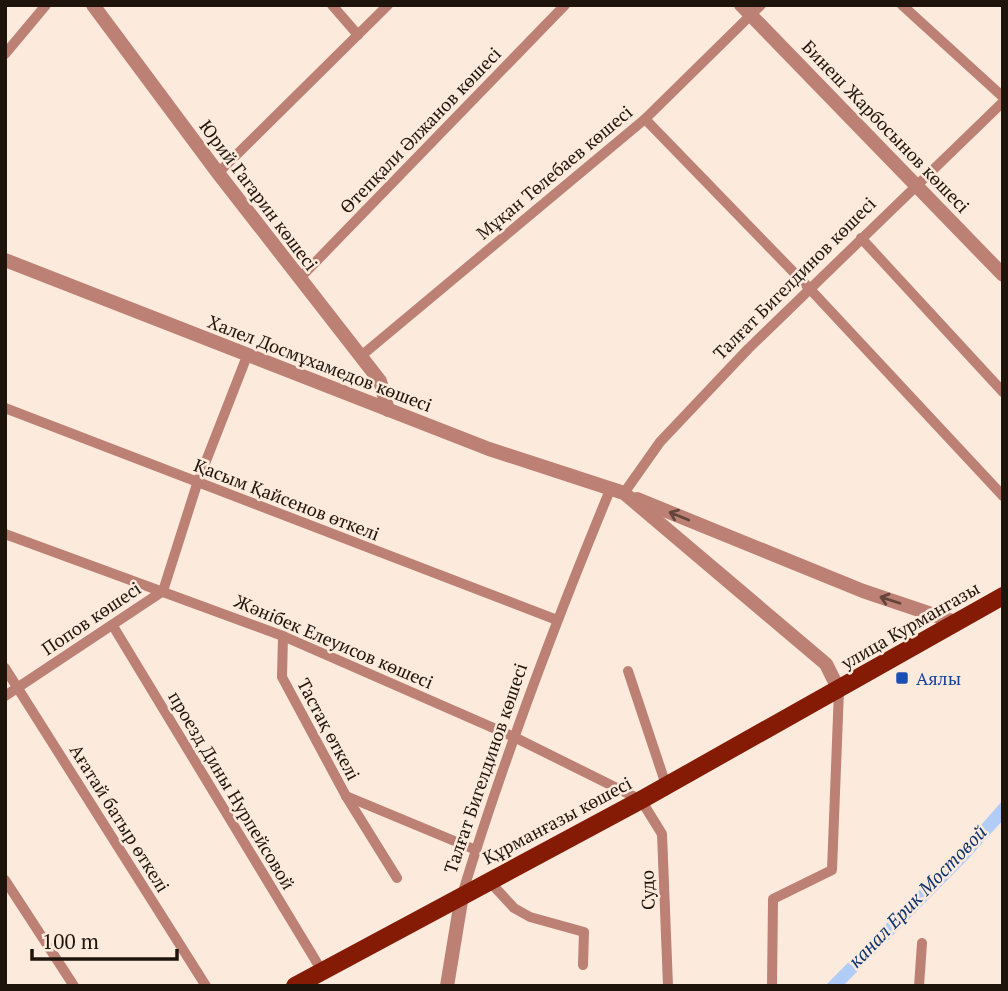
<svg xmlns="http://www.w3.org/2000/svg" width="1008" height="991" font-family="'PT Serif',serif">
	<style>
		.water { fill: #b1ccf6 }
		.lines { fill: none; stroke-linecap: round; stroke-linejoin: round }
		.minor { stroke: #bc8174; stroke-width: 10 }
		.tertiary { stroke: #bc8174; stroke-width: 14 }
		.primary { stroke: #851a05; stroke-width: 18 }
		.oneway { stroke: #65453b }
		.transit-dot { fill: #1a4fb4; stroke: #fcebdd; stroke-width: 2.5 }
		.labels { text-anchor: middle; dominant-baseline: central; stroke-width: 5; stroke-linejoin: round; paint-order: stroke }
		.street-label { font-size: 18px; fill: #1e140c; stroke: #fcebdd }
		.transit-label { font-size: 18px; fill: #164399; stroke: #fcebdd; text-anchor: start }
		.water-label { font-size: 19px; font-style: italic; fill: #0c336f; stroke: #fcebdd }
	</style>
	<rect width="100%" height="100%" fill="#fcebdd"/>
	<path class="water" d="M1003 800V820L969 858 843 986H825L960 849Z"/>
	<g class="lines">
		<g class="minor">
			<path d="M332 5 358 35"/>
			<path d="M902 5 1003 97"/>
			<path d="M5 54 46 5"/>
			<path d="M645 119 809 288 1003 496"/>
			<path d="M218 173 388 5"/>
			<path d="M861 238 1003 392"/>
			<path d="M299 279 565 5"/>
			<path d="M361 356 645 119 761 5"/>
			<path d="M5 408 557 620"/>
			<path d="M624 493 660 442 748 349 1003 102"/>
			<path d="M5 534 283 636 514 737 641 800 662 834 668 986"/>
			<path d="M113 626 322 971"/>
			<path d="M283 636 282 677 346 796 397 878"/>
			<path d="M5 668 206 986"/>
			<path d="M628 671 666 785"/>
			<path d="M5 696 163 591 197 484 247 356"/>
			<path d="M346 796 476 850"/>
			<path d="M5 880 74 986"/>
			<path d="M489 881 514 908 530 917 584 932 583 965"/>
			<path d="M462 895C504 757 555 623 610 490"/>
			<path d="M772 986 773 899 832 870 839 690"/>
			<path d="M919 986 922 943"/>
		</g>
		<g class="tertiary">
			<path d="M93 5 218 173 380 381 388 410"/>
			<path d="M741 5 1003 275"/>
			<path d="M5 260 489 449 624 493 826 664 839 690"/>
			<path d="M637 499 863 591 955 622"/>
			<path d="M447 986 462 895"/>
		</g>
		<path class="primary" d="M295 986 641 800 1003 596"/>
	</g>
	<defs><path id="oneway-shaft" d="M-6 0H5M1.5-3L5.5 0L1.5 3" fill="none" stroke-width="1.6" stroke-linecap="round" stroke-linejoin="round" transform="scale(1.75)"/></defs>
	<g class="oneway">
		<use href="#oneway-shaft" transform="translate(679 516) rotate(-158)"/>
		<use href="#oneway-shaft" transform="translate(890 600) rotate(-162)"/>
	</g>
	<rect class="transit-dot" x="895" y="671" width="14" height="14" rx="3.5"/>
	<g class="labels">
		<g class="street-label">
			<text transform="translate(886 126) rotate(46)">Бинеш Жарбосынов көшесі</text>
			<text transform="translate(420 130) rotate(-46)">Өтепқали Әлжанов көшесі</text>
			<text transform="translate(554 172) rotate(-40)">Мұқан Төлебаев көшесі</text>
			<text transform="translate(259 195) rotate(53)">Юрий Гагарин көшесі</text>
			<text transform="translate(794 278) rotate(-45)">Талғат Бигелдинов көшесі</text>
			<text transform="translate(320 363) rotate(21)">Халел Досмұхамедов көшесі</text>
			<text transform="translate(287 499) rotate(21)">Қасым Қайсенов өткелі</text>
			<text transform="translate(91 618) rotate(-34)">Попов көшесі</text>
			<text transform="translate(910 625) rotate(-30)">улица Курмангазы</text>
			<text transform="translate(334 641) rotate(23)">Жәнібек Елеуисов көшесі</text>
			<text transform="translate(329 729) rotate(62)">Тастақ өткелі</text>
			<text transform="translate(485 768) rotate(-71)">Талғат Бигелдинов көшесі</text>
			<text transform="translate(232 790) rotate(59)">проезд Дины Нурпейсовой</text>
			<text transform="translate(120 818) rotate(58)">Ағатай батыр өткелі</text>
			<text transform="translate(557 820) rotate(-28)">Құрманғазы көшесі</text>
			<text transform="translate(647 890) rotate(-92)">Судо</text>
		</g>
		<g class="transit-label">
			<text x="916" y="678">Аялы</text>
		</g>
		<g class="water-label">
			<text transform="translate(917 896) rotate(-46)">канал Ерик Мостовой</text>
		</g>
	</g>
	<rect width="1008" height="991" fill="none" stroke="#1e140c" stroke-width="14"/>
	<path d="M32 949v10h145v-10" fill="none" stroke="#1e140c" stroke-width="3.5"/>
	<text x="42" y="949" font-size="21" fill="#1e140c" stroke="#fcebdd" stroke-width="5" paint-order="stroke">100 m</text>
</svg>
